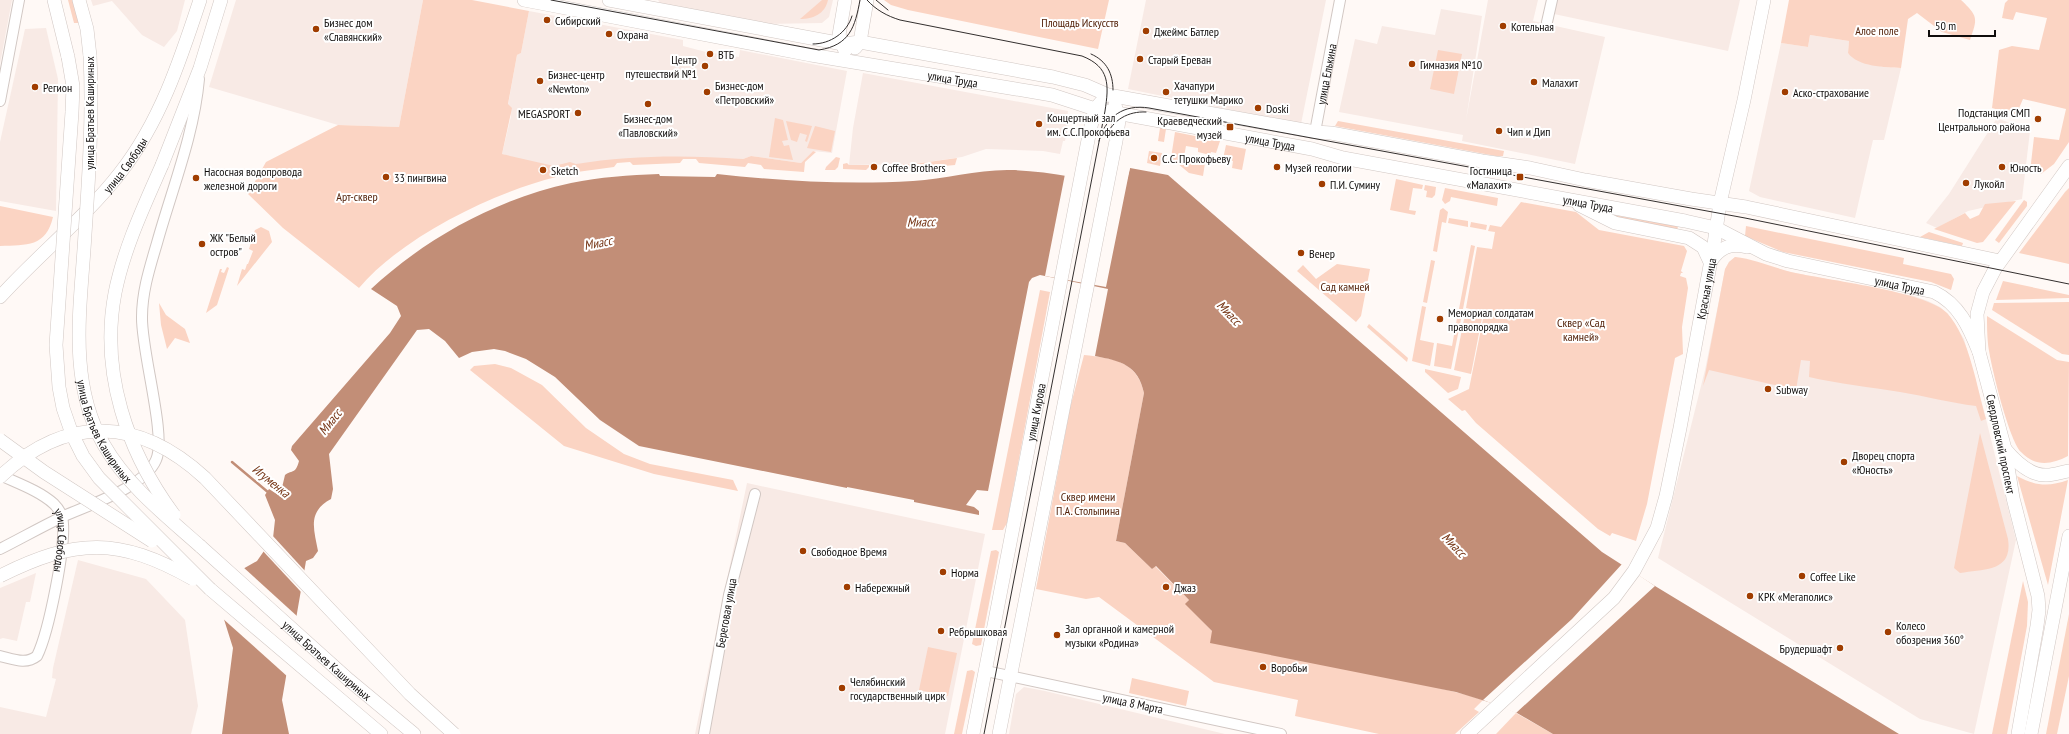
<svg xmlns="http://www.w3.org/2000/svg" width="2069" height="734" font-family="'PT Sans Narrow',sans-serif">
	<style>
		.built { fill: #f8eae5 }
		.green { fill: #fbd4c3 }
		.water { fill: #c28e77 }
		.pier { fill: #fff9f6 }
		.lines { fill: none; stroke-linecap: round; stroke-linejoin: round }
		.stream { stroke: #c28e77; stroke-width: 2.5 }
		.minor-casing { stroke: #d1c7c3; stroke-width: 12 }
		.major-casing { stroke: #d1c7c3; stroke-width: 14 }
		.minor { stroke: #fff; stroke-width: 10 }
		.major { stroke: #fff; stroke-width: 13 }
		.tram { stroke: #332f2e; stroke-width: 1 }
		.major-bridge-casing { stroke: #d1c7c3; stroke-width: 14; stroke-linecap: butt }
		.major-bridge { stroke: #fff; stroke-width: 13 }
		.poi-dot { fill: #a03d00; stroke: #fff; stroke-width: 1.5 }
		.labels { text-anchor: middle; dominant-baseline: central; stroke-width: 4; stroke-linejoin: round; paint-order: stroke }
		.poi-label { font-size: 12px; fill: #100d0c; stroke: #fff; text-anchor: start }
		.park-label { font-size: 12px; fill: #54230b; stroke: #fff }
		.street-label { font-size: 12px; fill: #100d0c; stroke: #fff }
		.water-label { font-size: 13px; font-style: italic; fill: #743313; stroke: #fff }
	</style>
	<rect width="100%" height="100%" fill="#fff9f6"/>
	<g class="built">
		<path d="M0 0H12L0 64Z"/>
		<path d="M91 0H185L177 31 164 47 142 35 112 1 93 6Z"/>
		<path d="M236 0H423L399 127 338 125 209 87Z"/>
		<path d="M658 0H833L829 17 822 23 764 24 661 4Z"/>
		<path d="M1146 0H1326L1301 124 1128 89Z"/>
		<path d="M1488 0H1538L1533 21 1605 37 1575 164 1462 141 1463 135 1339 112 1355 39 1377 44 1382 26 1435 35 1441 9 1482 16 1466 120Z"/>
		<path d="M1557 0H1740L1728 51 1554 14Z"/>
		<path d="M529 11 683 40V46L706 52 739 57 740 50 847 71 832 153 813 151 801 163 751 156 743 159 656 157 578 164 554 169 502 154 511 116 508 105 517 55 521 53Z"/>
		<path d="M46 28 58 79 56 211 0 201V142L25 29Z"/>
		<path d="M1810 35 1849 41 1848 53 1882 67 1901 68 1884 140H1873L1855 218 1760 197 1749 191 1781 43 1808 47Z"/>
		<path d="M863 73 1068 111 1067 118H1070L1065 141H1063L1060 154 1043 151 986 149 962 157 914 164 849 165 853 128Z"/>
		<path d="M1997 118 2030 131 2022 199 1968 211 1937 228 1926 223 1949 194Z"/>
		<path d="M1735 257 1790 272 1914 296 1928 301 1940 307 1948 314 1964 339 1983 407 2016 540 1974 734 1920 719 1658 558 1705 370 1725 270 1729 262Z"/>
		<path d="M747 483 985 534 945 734H695Z"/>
		<path d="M78 560 146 579 185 620 198 706 191 734H0V707L46 717 56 679 52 678 53 668Z"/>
		<path d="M36 573 30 602H26L17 641 3 638 0 639V588Z"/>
		<path d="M1024 687 1045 691 1225 734H1009L1016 694Z"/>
	</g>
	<g class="green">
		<path d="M68 0H73L79 23H74Z"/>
		<path d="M423 0H472L529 11 521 53 517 55 508 104 512 108 502 154 554 166 570 162 576 164C631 155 688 155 743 159L751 156 801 163 813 151 816 152 805 162 804 172 764 169 761 165 748 163 745 167 699 163 696 159H683L680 163 633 165 630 162 617 163 614 167 577 172 569 170 568 166 554 169 556 177C492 193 402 237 359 288L283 228 248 194 266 162 338 125 399 127Z"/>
		<path d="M822 0H828C825 14 813 19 800 19Z"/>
		<path d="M884 0H1109L1098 49 908 10 891 5Z"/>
		<path d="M1789 0H1961C1978 16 1978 18 1970 40L1942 32 1917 13 1908 19 1901 68C1885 67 1858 67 1848 53L1849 41 1810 35 1808 47 1781 43Z"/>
		<path d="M2008 0H2069V142L2054 164 2041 174 2030 172 2034 137 2059 140 2066 109 2023 99 2016 115 1992 108 1999 50 2012 46 2039 50 2047 18 2016 12 2013 20 2002 18 2005 3Z"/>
		<path d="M1438 50 1462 54 1454 94 1430 89Z"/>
		<path d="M775 118 783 120 788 140 782 141 784 146 789 145 793 160 769 157Z"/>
		<path d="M786 121 812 126 807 142 805 141 807 135 800 133 797 142 791 140Z"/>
		<path d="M1338 121 1504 151 1503 156H1496L1335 126Z"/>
		<path d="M815 126 835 131 831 152 807 148Z"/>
		<path d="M1160 128 1166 129 1164 142 1158 141Z"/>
		<path d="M1175 132 1220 141 1216 153 1211 152 1210 155 1198 152V148L1186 146 1183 162 1195 165 1196 160 1205 163 1203 176 1189 173 1171 158Z"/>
		<path d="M1226 145 1246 149 1242 170 1232 168 1233 161 1223 159Z"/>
		<path d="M1149 151 1162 153 1160 166 1147 163Z"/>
		<path d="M836 157 840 158 838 167 835 170H825L826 167Z"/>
		<path d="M957 158 955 165 902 170 892 168V164H914Z"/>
		<path d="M847 163 849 165H869V167L866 170 843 169V164Z"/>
		<path d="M1396 179 1423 185 1422 189 1413 188 1409 210 1416 211 1415 215 1390 210Z"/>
		<path d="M1425 185 1436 187 1435 195 1432 198 1426 197 1427 191 1424 190Z"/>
		<path d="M1445 188 1498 198 1497 206 1451 197 1450 201 1445 204 1442 200Z"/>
		<path d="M2069 188V264L2019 253 2065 192Z"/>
		<path d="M2024 200 2027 202V206L1999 243 1995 240Z"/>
		<path d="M2016 201 1983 242 1977 243 1934 229 1965 213 1970 219 1979 215 1985 204Z"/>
		<path d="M1521 202 1576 212 1599 230 1684 246 1687 251 1681 271 1683 273H1681L1680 276 1686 278 1688 288 1682 327 1683 354 1675 358 1647 504 1636 541 1612 533 1610 536 1598 529 1476 423 1465 410 1462 411 1448 399 1469 389 1485 309 1483 312 1466 308 1477 247 1492 249 1495 232 1488 231 1490 225 1501 227Z"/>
		<path d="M0 206 53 217C46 247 27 245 0 246Z"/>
		<path d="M1443 208 1448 212 1446 223 1442 222 1437 252 1433 251 1440 210Z"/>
		<path d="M1614 215 1678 226 1677 231 1622 220Z"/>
		<path d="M1449 218 1468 221V227L1448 223Z"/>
		<path d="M1471 222 1487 225 1486 230 1470 227Z"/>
		<path d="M1746 226 1904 258 1903 264 1951 274 1954 279 1951 290 1931 282 1783 252 1745 236Z"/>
		<path d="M261 227 269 231 272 242 237 286 242 269 245 270 247 264H248L253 251 249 249 255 230Z"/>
		<path d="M1929 232 1963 243 1962 246 1920 237Z"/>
		<path d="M1471 245 1475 246 1463 309H1459Z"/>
		<path d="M1735 257C1754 259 1772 267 1791 272 1825 280 1926 291 1947 313 1970 338 1977 389 1986 419L1981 421 1976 406C1950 403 1926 396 1900 392 1870 387 1839 384 1809 377L1810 361 1801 360 1796 390 1709 370 1703 386 1725 269 1729 262Z"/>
		<path d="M1431 260 1435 261 1427 303 1423 302Z"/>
		<path d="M1337 264 1370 269 1361 316 1356 322 1297 271 1303 265 1316 279Z"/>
		<path d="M227 267 229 268 217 305 206 313 220 269H222L221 272 224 273Z"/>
		<path d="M2003 281 2069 295V298L1996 300Z"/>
		<path d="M1040 290 1050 292 1007 523 1003 530H992Z"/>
		<path d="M2069 302V355L2062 354 1992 310 1994 303Z"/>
		<path d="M159 303 166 315 185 329 190 343 175 338 167 349 161 325Z"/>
		<path d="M1422 306 1426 307 1420 340 1434 343 1430 366 1412 361Z"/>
		<path d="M1458 313 1462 314 1451 369 1434 366 1437 343 1452 346Z"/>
		<path d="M1465 314 1482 318 1471 374 1454 370Z"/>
		<path d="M1987 316 2057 360 2069 362 2068 456C2051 465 2035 467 2021 452 2009 440 1990 363 1988 344 1987 334 1987 325 1987 316Z"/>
		<path d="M1369 324 1408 358 1407 362 1367 327Z"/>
		<path d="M1084 355C1113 358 1137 361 1144 393L1116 541 1125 543 1152 569 1155 566 1189 600 1186 604 1212 631 1467 695 1483 700 1474 709 1479 712 1455 734H1379L1295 716 1298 700 1214 682 1099 597 1086 599 1036 589 1070 408Z"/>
		<path d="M495 364 511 368 542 385 586 428 624 454 650 464 733 480 738 491 654 474 564 446 470 370 474 366Z"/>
		<path d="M1425 369 1461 377 1458 389 1448 393 1425 372Z"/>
		<path d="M1980 433 2008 539C2013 572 1984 569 1960 573L1954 568Z"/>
		<path d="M2017 476C2035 486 2049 487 2068 480L2048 585Z"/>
		<path d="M996 550 999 552 981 645 976 646 972 644 991 551Z"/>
		<path d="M2023 581 2028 602 2027 626 2007 734H1992Z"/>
		<path d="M2069 614V676L2057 734H2046Z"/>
		<path d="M928 647 957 653 948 696 919 690Z"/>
		<path d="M972 670 975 672 962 734H954L967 671Z"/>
		<path d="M1132 678 1189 691 1186 706 1129 693Z"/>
		<path d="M1516 713 1553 734H1496Z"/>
	</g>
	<path class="water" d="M1130 168 1168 175 1602 552 1655 586 1899 734H1553L1517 713 1498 705 1456 692 1210 643 1212 631 1185 604 1189 600 1156 566 1152 569 1125 543 1116 541 1144 393C1138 365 1121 361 1095 356L1108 289 1040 275 1032 278 1029 282 988 491 977 490 966 505 974 507 979 511V515L914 502V500L847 487V488L639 446 600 420 555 377 526 359 505 351 494 349 472 352 459 358 445 341 429 329 417 330 329 454 333 489 331 499C307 512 314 529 318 551L313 558 306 561 282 700 289 734H222L233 648 222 613 241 570 257 561 273 538 275 520 265 495 269 489 280 496 285 475C293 469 295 475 299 461L291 450 292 446 390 333 401 316 397 306 371 289C426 238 497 199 571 183 600 177 629 175 659 174L660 176 715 177 717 174C782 181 847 185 913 181 946 179 979 169 1012 170 1050 171 1088 180 1125 187Z"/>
	<g class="pier">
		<path d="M1128 167 1130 168 1106 287 1045 276 1065 174 1124 185Z"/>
		<path d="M272 535 306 572 302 593 262 550Z"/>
		<path d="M1622 564 1655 586 1516 713 1483 700 1572 619Z"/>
		<path d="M243 567 298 617 288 677 221 617 220 613 226 581Z"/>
	</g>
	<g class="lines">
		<path class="stream" d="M232 462 269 493"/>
		<g class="minor-casing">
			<g id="minor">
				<path d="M1547 22 1552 0"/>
				<path d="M0 101 19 0"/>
				<path id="s1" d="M1315 132 1340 0"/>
				<path id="s2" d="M0 475C17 483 40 491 54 504 57 507 61 513 62 517 68 541 48 634 37 656 26 665 13 659 0 656"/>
				<path d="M0 549C20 539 41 527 62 517 88 505 144 488 156 460 167 437 141 350 142 317 142 291 150 267 157 243 172 189 194 135 199 79"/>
				<path d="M986 671 1281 734"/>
				<path d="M704 734 729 595 755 494"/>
			</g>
		</g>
		<g class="major-casing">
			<g id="major">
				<path d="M54 0 68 57"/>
				<path d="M79 0 87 29 90 56"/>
				<path id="s3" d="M524 0 811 55 1052 95 1095 109 1312 149 1343 158 1685 221 1716 228 1766 254 1788 261 1934 292C1959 304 1969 327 1979 352"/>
				<path d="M609 0 843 44 860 42 1053 77 1085 85 1108 95 1315 132 1331 133 1482 161 1530 168 1585 180 1691 199 1746 207 2000 261"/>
				<path d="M855 48 860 42 867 0"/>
				<path d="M845 51 839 35 845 0"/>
				<path d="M162 165 200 68 221 0"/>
				<path d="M1579 205 1615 223 1689 238 1703 247 1710 262"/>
				<path d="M1711 261C1720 247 1731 243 1747 247"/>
				<path id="s4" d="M0 297C39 254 85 218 120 173 160 122 180 61 200 0"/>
				<path d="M2005 449C2015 461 2030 476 2047 475 2054 475 2062 472 2069 471"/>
				<path id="s5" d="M200 546 349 680 414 734"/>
				<path d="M210 589 381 734"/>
				<path id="s6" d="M973 734 1089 135 1095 109 1101 102"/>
				<path d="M999 734 1116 141 1119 120 1115 105"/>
				<path id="s7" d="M1467 734 1614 598 1634 571 1657 528 1666 496 1680 428 1714 244 1720 203 1744 100 1764 0"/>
				<path d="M2018 734 2037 626 2039 610 2038 596 2013 498 2005 449 1979 352 1977 314 1983 292 1995 269 2069 166"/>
				<path d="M2031 734 2069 536"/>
			</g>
		</g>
		<use href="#minor" class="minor"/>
		<use href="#major" class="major"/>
		<g class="tram">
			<path d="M551 0 819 50C850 45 855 27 860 0"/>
			<path d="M867 0C876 10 887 16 900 20L1082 56C1110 67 1109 85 1105 111L984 734"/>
			<path d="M876 0 888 10"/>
			<path d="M813 44C830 44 847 33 852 16"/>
			<path d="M1091 54C1107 61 1113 74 1113 90"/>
			<path d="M1106 136C1113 120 1128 111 1146 112"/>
			<path d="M1099 141C1106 116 1124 104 1149 108L1745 218 2069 284"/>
		</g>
		<g class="major-bridge-casing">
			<g id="major-bridge">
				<path id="s8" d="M90 56C93 115 89 175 85 234 81 305 67 381 104 445 127 485 165 515 200 546"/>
				<path d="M68 57 73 86 72 112 56 345 59 387 63 408 72 434 83 456 99 478 210 589"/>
				<path d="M162 165C144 206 124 248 115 293 100 372 127 452 174 515"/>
				<path d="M0 440 44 472 152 541"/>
				<path d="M0 477C66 414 139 417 205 478L410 694 454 734"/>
				<path d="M0 576C76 538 119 537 193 579"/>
			</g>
		</g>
		<use href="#major-bridge" class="major-bridge"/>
	</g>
	<g class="poi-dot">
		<circle cx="547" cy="20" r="4"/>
		<circle cx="1503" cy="26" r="4"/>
		<circle cx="316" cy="29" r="4"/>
		<circle cx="1146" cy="31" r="4"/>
		<circle cx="609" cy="34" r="4"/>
		<circle cx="710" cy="54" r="4"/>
		<circle cx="1140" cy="59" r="4"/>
		<circle cx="1412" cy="64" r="4"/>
		<circle cx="705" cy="66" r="4"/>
		<circle cx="540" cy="81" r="4"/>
		<circle cx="1534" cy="82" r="4"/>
		<circle cx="35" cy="87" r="4"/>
		<circle cx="707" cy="92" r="4"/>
		<circle cx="1166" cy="92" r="4"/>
		<circle cx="1785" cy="92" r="4"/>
		<circle cx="648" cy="104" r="4"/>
		<circle cx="1258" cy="108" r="4"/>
		<circle cx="578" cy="113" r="4"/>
		<circle cx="2038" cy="119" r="4"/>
		<circle cx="1039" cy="124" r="4"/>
		<rect x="1226" y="123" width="8" height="8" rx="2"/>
		<circle cx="1499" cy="131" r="4"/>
		<circle cx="1154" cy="158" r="4"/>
		<circle cx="874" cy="167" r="4"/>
		<circle cx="1277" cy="167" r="4"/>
		<circle cx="2002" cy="167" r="4"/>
		<circle cx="543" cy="170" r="4"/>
		<circle cx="386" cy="177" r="4"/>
		<rect x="1516" y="173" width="8" height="8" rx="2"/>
		<circle cx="196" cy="178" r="4"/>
		<circle cx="1966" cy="183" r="4"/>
		<circle cx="1322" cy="184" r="4"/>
		<circle cx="202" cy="244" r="4"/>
		<circle cx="1301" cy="253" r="4"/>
		<circle cx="1440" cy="319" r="4"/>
		<circle cx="1768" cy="389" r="4"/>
		<circle cx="1844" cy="462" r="4"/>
		<circle cx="803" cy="551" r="4"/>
		<circle cx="943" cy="572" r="4"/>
		<circle cx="1802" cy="576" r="4"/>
		<circle cx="847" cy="587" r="4"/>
		<circle cx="1166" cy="587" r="4"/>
		<circle cx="1750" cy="596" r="4"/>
		<circle cx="941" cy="631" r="4"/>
		<circle cx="1888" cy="632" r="4"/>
		<circle cx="1057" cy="635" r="4"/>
		<circle cx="1840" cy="648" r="4"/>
		<circle cx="1263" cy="667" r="4"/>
		<circle cx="842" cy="688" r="4"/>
	</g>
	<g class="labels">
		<g class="poi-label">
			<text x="555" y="20">Сибирский</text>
			<text x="324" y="22">Бизнес дом<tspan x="324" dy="14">«Славянский»</tspan></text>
			<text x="1511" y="26">Котельная</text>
			<text x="1154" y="31">Джеймс Батлер</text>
			<text x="617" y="34">Охрана</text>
			<text x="718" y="54">ВТБ</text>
			<text x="697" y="59" text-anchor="end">Центр<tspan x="697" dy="14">путешествий №1</tspan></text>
			<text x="1148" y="59">Старый Ереван</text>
			<text x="1420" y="64">Гимназия №10</text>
			<text x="548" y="74">Бизнес-центр<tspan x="548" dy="14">«Newton»</tspan></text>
			<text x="1542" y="82">Малахит</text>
			<text x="715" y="85">Бизнес-дом<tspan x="715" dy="14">«Петровский»</tspan></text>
			<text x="1174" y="85">Хачапури<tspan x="1174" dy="14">тетушки Марико</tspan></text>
			<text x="43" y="87">Регион</text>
			<text x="1793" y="92">Аско-страхование</text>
			<text x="1266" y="108">Doski</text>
			<text x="2030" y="112" text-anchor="end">Подстанция СМП<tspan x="2030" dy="14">Центрального района</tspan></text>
			<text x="570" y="113" text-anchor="end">MEGASPORT</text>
			<text x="1047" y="117">Концертный зал<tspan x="1047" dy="14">им. С.С.Прокофьева</tspan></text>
			<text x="648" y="118" text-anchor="middle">Бизнес-дом<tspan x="648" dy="14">«Павловский»</tspan></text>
			<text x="1222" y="120" text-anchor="end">Краеведческий<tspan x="1222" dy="14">музей</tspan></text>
			<text x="1507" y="131">Чип и Дип</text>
			<text x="1162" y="158">С.С. Прокофьеву</text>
			<text x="882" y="167">Coffee Brothers</text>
			<text x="1285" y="167">Музей геологии</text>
			<text x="2010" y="167">Юность</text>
			<text x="551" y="170">Sketch</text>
			<text x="1512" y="170" text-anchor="end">Гостиница<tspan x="1512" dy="14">«Малахит»</tspan></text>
			<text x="204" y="171">Насосная водопровода<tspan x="204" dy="14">железной дороги</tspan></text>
			<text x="394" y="177">33 пингвина</text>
			<text x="1974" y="183">Лукойл</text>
			<text x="1330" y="184">П.И. Сумину</text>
			<text x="210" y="237">ЖК "Белый<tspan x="210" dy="14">остров"</tspan></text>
			<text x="1309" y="253">Венер</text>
			<text x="1448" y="312">Мемориал солдатам<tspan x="1448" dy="14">правопорядка</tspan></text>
			<text x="1776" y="389">Subway</text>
			<text x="1852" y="455">Дворец спорта<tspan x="1852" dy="14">«Юность»</tspan></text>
			<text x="811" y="551">Свободное Время</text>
			<text x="951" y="572">Норма</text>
			<text x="1810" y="576">Coffee Like</text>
			<text x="855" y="587">Набережный</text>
			<text x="1174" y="587">Джаз</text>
			<text x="1758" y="596">КРК «Мегаполис»</text>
			<text x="1896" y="625">Колесо<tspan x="1896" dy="14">обозрения 360°</tspan></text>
			<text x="1065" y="628">Зал органной и камерной<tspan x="1065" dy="14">музыки «Родина»</tspan></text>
			<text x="949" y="631">Ребрышковая</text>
			<text x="1832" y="648" text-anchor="end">Брудершафт</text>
			<text x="1271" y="667">Воробьи</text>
			<text x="850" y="681">Челябинский<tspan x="850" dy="14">государственный цирк</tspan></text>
		</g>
		<g class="park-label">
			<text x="1080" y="22">Площадь Искусств</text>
			<text x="1877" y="30">Алое поле</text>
			<text x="357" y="196">Арт-сквер</text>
			<text x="1345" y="286">Сад камней</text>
			<text x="1581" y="322">Сквер «Сад<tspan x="1581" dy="14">камней»</tspan></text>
			<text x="1088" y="496">Сквер имени<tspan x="1088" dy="14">П.А. Столыпина</tspan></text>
		</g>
		<g class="street-label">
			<text stroke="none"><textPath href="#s1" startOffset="59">улица Елькина</textPath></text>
			<text stroke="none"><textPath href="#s3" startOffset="436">улица Труда</textPath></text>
			<text transform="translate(89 113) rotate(-90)">улица Братьев Кашириных</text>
			<text stroke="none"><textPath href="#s3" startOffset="760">улица Труда</textPath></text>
			<text stroke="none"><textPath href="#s4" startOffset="182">улица Свободы</textPath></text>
			<text stroke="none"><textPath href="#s3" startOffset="1084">улица Труда</textPath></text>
			<text stroke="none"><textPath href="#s3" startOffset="1408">улица Труда</textPath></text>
			<text stroke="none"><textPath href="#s7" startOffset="527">Красная улица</textPath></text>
			<text stroke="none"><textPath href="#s6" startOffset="328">улица Кирова</textPath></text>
			<text stroke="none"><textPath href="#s8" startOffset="381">улица Братьев Кашириных</textPath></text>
			<text transform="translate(2001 444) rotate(78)">Свердловский проспект</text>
			<text stroke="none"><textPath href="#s2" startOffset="100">улица Свободы</textPath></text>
			<text transform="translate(726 613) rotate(-80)">Береговая улица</text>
			<text stroke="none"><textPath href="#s5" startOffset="171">улица Братьев Кашириных</textPath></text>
			<text transform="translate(1133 703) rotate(12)">улица 8 Марта</text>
		</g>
		<g class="water-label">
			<text transform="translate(921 222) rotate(-1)">Миасс</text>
			<text transform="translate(598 243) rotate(-11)">Миасс</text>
			<text transform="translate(1229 313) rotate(46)">Миасс</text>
			<text transform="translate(330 422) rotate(-52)">Миасс</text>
			<text transform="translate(271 481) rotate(39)">Игуменка</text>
			<text transform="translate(1454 545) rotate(46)">Миасс</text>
		</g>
	</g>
	<path d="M1929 30v6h66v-6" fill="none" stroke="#100d0c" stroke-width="2"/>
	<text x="1935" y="30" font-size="12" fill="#100d0c" stroke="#ffffff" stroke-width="3" paint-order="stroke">50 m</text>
</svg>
